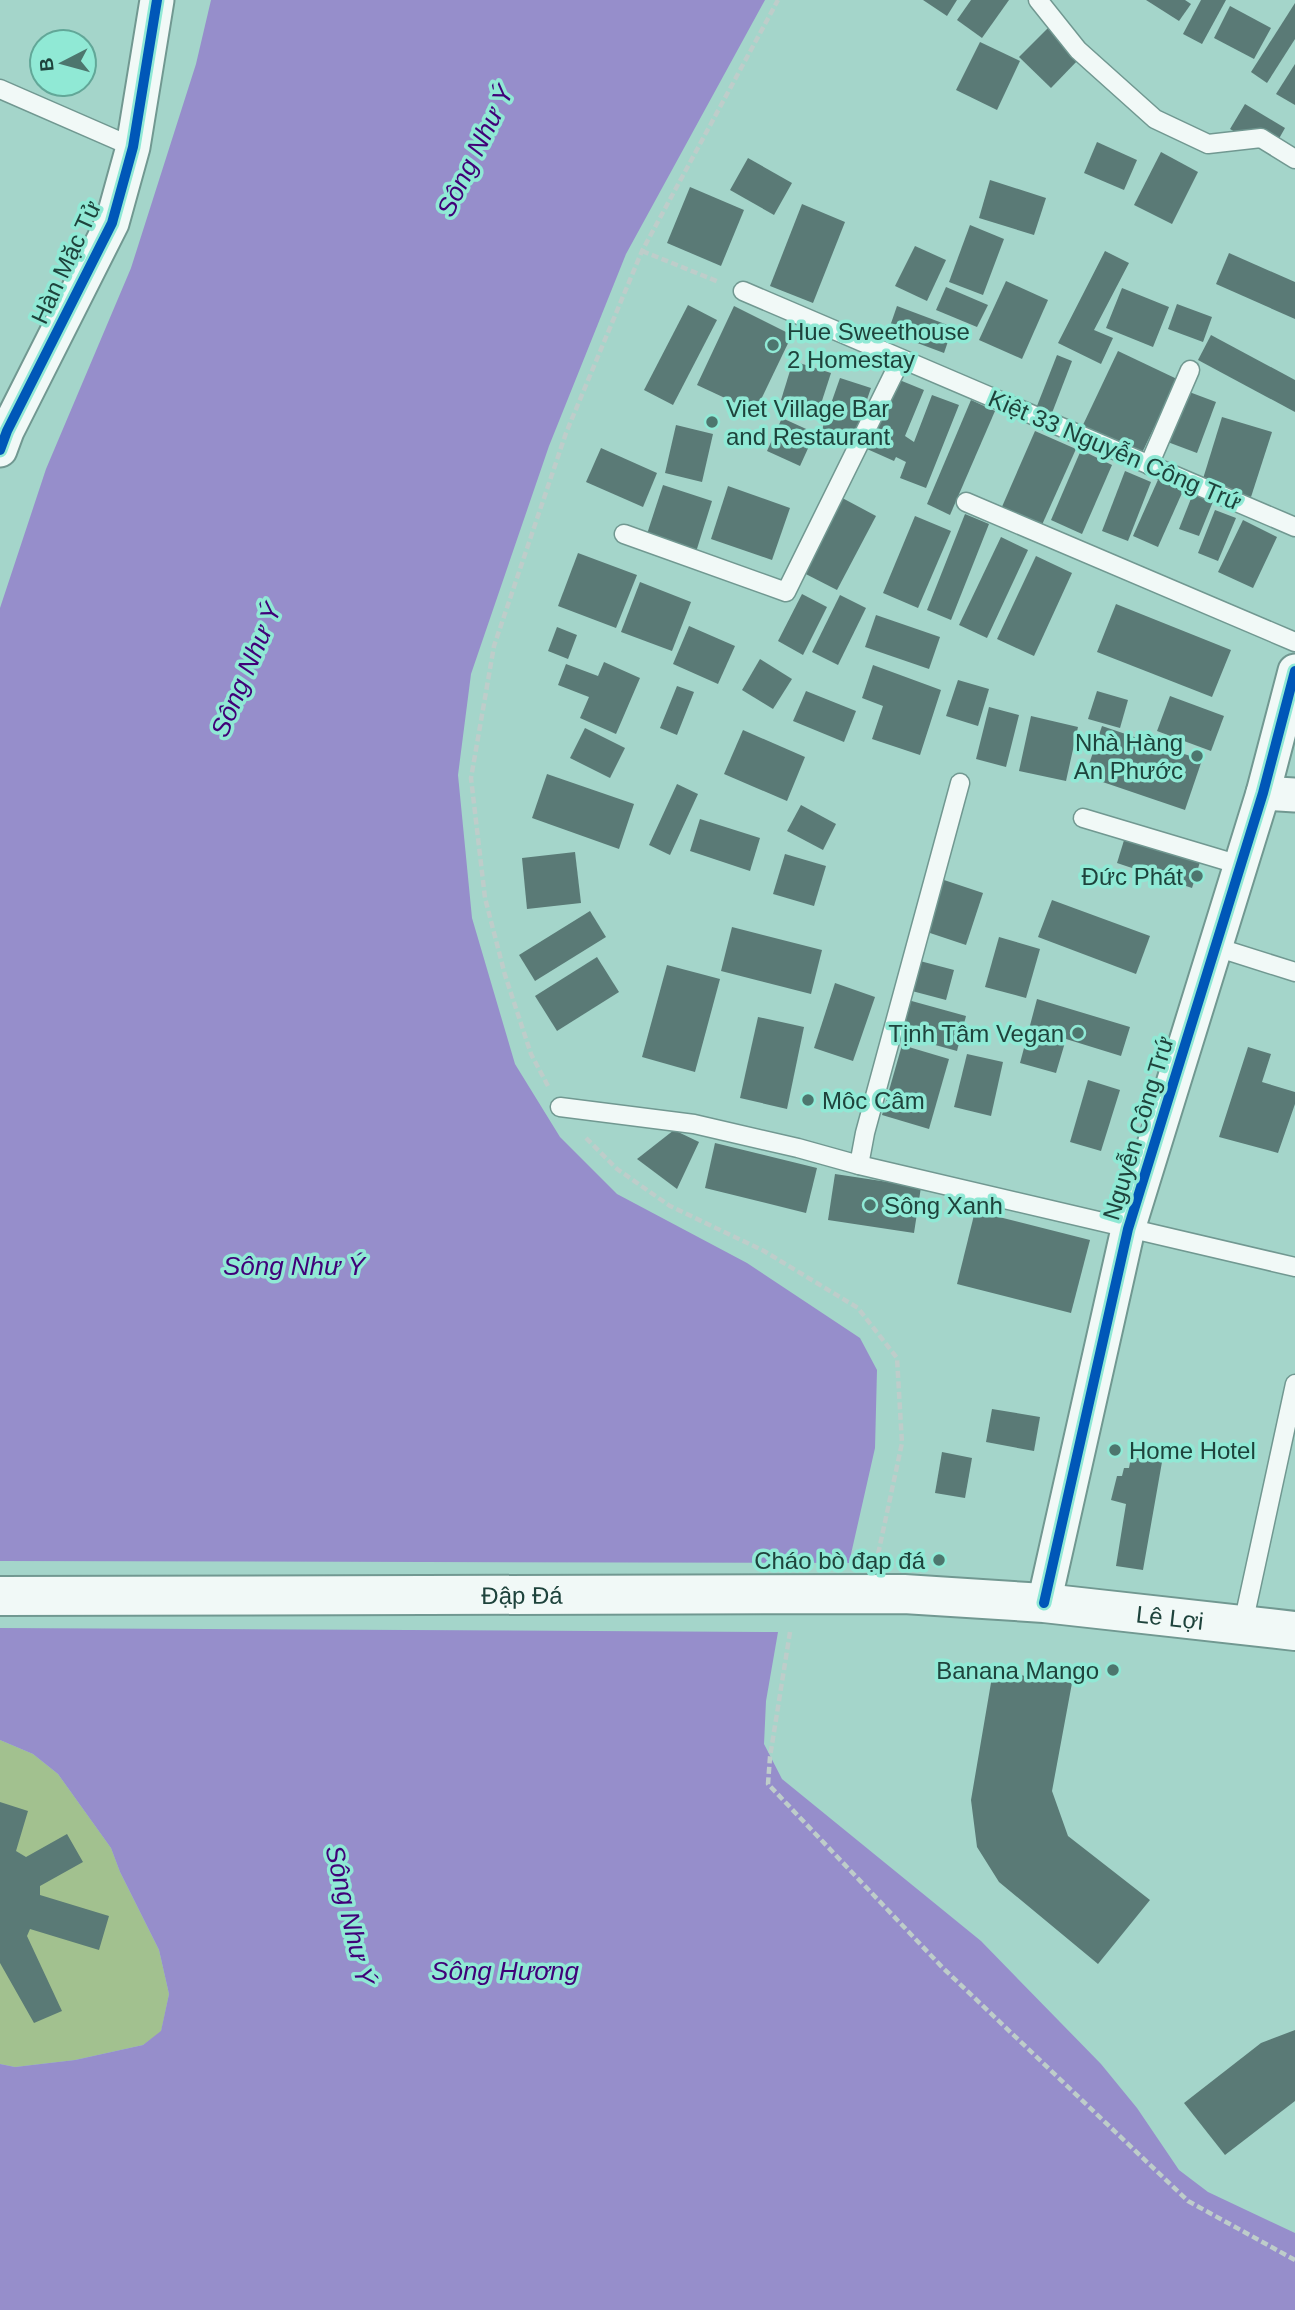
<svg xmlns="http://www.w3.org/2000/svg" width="1295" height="2310" font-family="Helvetica,sans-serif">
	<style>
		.green { fill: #a2c18f }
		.water { fill: #968ecb }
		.building { fill: #5a7a76 }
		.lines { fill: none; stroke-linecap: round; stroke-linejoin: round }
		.service-casing { stroke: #719891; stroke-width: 21 }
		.minor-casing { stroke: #719891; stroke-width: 37 }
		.secondary-casing { stroke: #719891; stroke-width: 42 }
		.path { stroke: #becdca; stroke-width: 4.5; stroke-dasharray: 7 3.5; stroke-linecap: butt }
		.service { stroke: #f1f9f7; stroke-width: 18 }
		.minor { stroke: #f1f9f7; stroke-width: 33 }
		.secondary { stroke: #f1f9f7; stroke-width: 38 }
		.cycleway-casing { stroke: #90e9d5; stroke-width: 15 }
		.cycleway { stroke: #0057b8; stroke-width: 10 }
		.poi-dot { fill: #4d766e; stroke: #90e9d5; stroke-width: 2.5 }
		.labels { text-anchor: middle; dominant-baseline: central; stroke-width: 7; stroke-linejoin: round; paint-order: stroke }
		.street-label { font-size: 24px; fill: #1e433c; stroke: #90e9d5 }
		.poi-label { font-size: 24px; fill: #1e433c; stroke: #90e9d5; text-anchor: start }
		.water-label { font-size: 26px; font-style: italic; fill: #400178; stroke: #90e9d5 }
	</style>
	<rect width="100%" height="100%" fill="#a4d5ca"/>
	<path class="green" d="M0 1740 33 1754 58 1774 111 1848 120 1872 159 1950 169 1994 161 2032 143 2045 75 2060 15 2067 0 2064Z"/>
	<g class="water">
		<path d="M211 0H765L626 254 549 446 471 674 458 775 472 918 515 1064 560 1137 617 1194 747 1263 860 1338 877 1370 875 1448 849 1563 0 1561V608L46 469 131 268 196 64Z"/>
		<path d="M0 1628 778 1632 766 1701 764 1744 782 1779 981 1941 1101 2064 1137 2108 1179 2170 1208 2192 1295 2233V2310H0V2064L15 2067 75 2060 143 2045 161 2031 169 1994 159 1950 120 1872 111 1848 58 1774 33 1754 0 1740Z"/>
	</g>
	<g class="building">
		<path d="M923 0H957L947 16Z"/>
		<path d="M971 0H1009L982 38 957 20Z"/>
		<path d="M1146 0H1185L1191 4 1179 21Z"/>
		<path d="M1201 0H1226L1202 44 1183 34Z"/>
		<path d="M1295 3V39L1267 83 1251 72Z"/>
		<path d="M1230 6 1271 28 1254 59 1214 38Z"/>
		<path d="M1049 27 1080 58 1051 88 1019 57Z"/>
		<path d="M980 42 1020 61 997 110 956 90Z"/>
		<path d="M1295 64V105L1276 94Z"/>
		<path d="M1245 104 1285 128 1271 153 1230 129Z"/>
		<path d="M1097 142 1137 160 1124 190 1084 173Z"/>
		<path d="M1161 152 1198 172 1172 224 1134 205Z"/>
		<path d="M748 158 792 183 774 215 730 190Z"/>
		<path d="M990 180 1046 198 1034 235 979 218Z"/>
		<path d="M690 187 744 210 721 266 667 243Z"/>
		<path d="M802 204 845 222 813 303 770 286Z"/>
		<path d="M970 225 1004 239 983 295 949 282Z"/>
		<path d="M915 246 946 260 927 301 895 286Z"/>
		<path d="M1105 251 1129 263 1094 330 1113 338 1101 364 1058 343Z"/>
		<path d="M1229 253 1295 282V319L1216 284Z"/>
		<path d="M1006 281 1048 300 1022 359 979 340Z"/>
		<path d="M946 287 988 305 977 327 936 310Z"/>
		<path d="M1122 288 1169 307 1153 347 1106 328Z"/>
		<path d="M1177 304 1212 317 1203 342 1168 329Z"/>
		<path d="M688 305 717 320 673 405 644 390Z"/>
		<path d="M734 306 792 335 755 412 697 385Z"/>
		<path d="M897 306 953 327 944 353 888 332Z"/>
		<path d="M1211 335 1295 380V412L1198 360Z"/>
		<path d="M1118 351 1177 379 1141 455 1082 427Z"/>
		<path d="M1057 355 1072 361 1052 413 1037 406Z"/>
		<path d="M793 361 831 373 818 413 781 400Z"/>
		<path d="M840 378 871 388 851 446 820 435Z"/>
		<path d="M897 379 924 390 905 436 914 442 932 395 959 405 926 488 900 478 906 462 896 457 894 461 867 449Z"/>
		<path d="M1184 390 1216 402 1197 453 1165 441Z"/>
		<path d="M971 400 995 411 950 515 927 504Z"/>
		<path d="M1222 417 1272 432 1251 497 1202 482Z"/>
		<path d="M782 418 815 433 800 466 767 451Z"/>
		<path d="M676 425 713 434 702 482 665 473Z"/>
		<path d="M1035 431 1076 449 1041 527 1001 509Z"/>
		<path d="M601 448 657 473 643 507 586 482Z"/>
		<path d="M1081 450 1112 465 1082 534 1051 520Z"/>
		<path d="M1125 471 1151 482 1128 541 1102 531Z"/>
		<path d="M1161 473 1186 484 1158 547 1133 536Z"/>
		<path d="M663 485 712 501 696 552 646 537Z"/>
		<path d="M728 486 790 508 772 560 711 539Z"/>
		<path d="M1194 491 1214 499 1199 536 1179 529Z"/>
		<path d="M833 493 876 516 837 590 794 568Z"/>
		<path d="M1215 510 1236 518 1218 561 1198 553Z"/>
		<path d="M965 514 989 524 951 620 927 610Z"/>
		<path d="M915 516 951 531 918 608 883 593Z"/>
		<path d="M1243 520 1277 537 1253 588 1218 572Z"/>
		<path d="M1001 537 1028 550 987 638 959 625Z"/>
		<path d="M578 553 637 575 616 628 558 606Z"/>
		<path d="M1036 556 1072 573 1034 656 997 639Z"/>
		<path d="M640 582 691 602 672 651 621 632Z"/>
		<path d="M802 594 827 607 803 655 778 641Z"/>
		<path d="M840 595 866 608 838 665 812 652Z"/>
		<path d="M1116 604 1231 650 1212 697 1097 652Z"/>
		<path d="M876 615 940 637 929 669 865 647Z"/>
		<path d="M689 626 735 646 718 684 673 664Z"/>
		<path d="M557 627 577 635 568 659 548 651Z"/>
		<path d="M760 659 792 679 773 709 742 690Z"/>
		<path d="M604 662 640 678 616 734 580 718 589 697 558 685 566 664 598 676Z"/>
		<path d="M873 665 941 690 920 755 872 739 883 706 862 698Z"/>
		<path d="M958 680 989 689 978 726 946 716Z"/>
		<path d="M677 686 694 692 677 735 660 728Z"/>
		<path d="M806 691 856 711 844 742 793 721Z"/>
		<path d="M1097 691 1128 700 1120 728 1088 719Z"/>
		<path d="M1170 696 1224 716 1211 751 1157 731Z"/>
		<path d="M989 707 1019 715 1006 767 976 759Z"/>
		<path d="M1031 716 1078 727 1066 781 1019 771Z"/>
		<path d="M1102 726 1202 760 1185 810 1085 776Z"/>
		<path d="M585 728 625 748 610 778 570 758Z"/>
		<path d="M743 730 805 757 787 801 724 774Z"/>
		<path d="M547 774 634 804 619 849 532 818Z"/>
		<path d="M677 784 698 794 670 855 649 845Z"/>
		<path d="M801 805 836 824 823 850 787 831Z"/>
		<path d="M700 819 760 838 750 871 690 851Z"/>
		<path d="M1125 837 1200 862 1192 888 1117 863Z"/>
		<path d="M575 852 581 903 527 909 522 858Z"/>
		<path d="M785 854 826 866 814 906 773 894Z"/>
		<path d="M938 878 983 893 966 945 921 930Z"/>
		<path d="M1052 900 1150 936 1136 974 1038 937Z"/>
		<path d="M590 911 606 937 535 981 519 955Z"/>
		<path d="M732 927 822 950 811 994 721 971Z"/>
		<path d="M999 937 1040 949 1026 998 985 987Z"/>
		<path d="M597 957 619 992 557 1031 535 996Z"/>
		<path d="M920 961 954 970 946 1000 912 991Z"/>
		<path d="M667 965 720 979 695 1072 642 1057Z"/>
		<path d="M835 983 875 997 853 1061 814 1048Z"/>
		<path d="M1037 999 1130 1027 1121 1056 1066 1039 1056 1073 1020 1063Z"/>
		<path d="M908 1000 966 1016 957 1051 899 1035Z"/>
		<path d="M758 1017 804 1027 787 1109 740 1098Z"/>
		<path d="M902 1045 949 1059 929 1129 882 1115Z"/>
		<path d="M1248 1047 1271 1054 1262 1082 1295 1092V1104L1278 1153 1219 1137Z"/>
		<path d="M967 1054 1003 1062 991 1116 954 1107Z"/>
		<path d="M1088 1080 1120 1090 1101 1151 1070 1142Z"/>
		<path d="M674 1130 699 1142 677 1189 637 1159Z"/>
		<path d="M715 1143 817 1168 806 1213 705 1188Z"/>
		<path d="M835 1174 921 1187 914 1233 828 1220Z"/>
		<path d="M975 1211 1090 1240 1071 1313 957 1284Z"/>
		<path d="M992 1409 1040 1417 1034 1451 986 1442Z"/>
		<path d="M942 1452 972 1458 965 1498 935 1493Z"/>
		<path d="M1131 1457 1162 1462 1143 1570 1116 1566 1126 1504 1111 1500 1117 1476H1122L1124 1468H1129Z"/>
		<path d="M993 1671 1072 1683 1052 1791 1068 1836 1150 1900 1098 1964 999 1882 977 1847 971 1800Z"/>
		<path d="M0 1802 28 1811 16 1851 26 1857 67 1834 83 1862 40 1886V1895L109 1916 99 1950 30 1929 27 1936 62 2011 34 2023 0 1963Z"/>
		<path d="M1295 2030V2101L1225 2155 1184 2103 1261 2043Z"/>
	</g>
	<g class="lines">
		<g class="service-casing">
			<g id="service">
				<path d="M1038 0 1078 50 1155 119 1208 144 1261 138 1295 159"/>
				<path d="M0 89 133 147"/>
				<path d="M743 291 1295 527"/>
				<path d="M1149 465 1190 370"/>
				<path d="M966 502 1295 642"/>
				<path d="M624 534 786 592 901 359"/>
				<path d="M1083 818 1240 865"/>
				<path d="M1216 947 1295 972"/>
				<path d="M560 1107 694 1124 798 1148 859 1165 1295 1267"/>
				<path d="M859 1165 865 1133 960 783"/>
				<path d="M1243 1624 1295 1384"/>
			</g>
		</g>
		<g class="minor-casing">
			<g id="minor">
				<path d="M0 450 7 431 112 223 133 147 157 0"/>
				<path d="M1263 793 1295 795"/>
				<path d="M1044 1603 1128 1229 1263 793 1295 671"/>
			</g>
		</g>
		<g class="secondary-casing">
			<g id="secondary">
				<path id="s1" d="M0 1596 904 1594 1044 1603 1295 1631"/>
			</g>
		</g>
		<g class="path">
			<path d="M642 251 719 282"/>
			<path d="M548 1086 531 1054 505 975 485 898 471 778 494 646 566 433 642 251 778 0"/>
			<path d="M586 1138 617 1169 670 1206 764 1251 858 1308 897 1358 902 1443 877 1559"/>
			<path d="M790 1632 770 1757 768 1784 942 1967 1188 2201 1295 2260"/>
		</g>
		<use href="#service" class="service"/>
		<use href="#minor" class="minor"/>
		<use href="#secondary" class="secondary"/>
		<g class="cycleway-casing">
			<g id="cycleway">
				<path d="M0 450 7 431 112 223 133 147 157 0"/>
				<path d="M1044 1603 1128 1229 1263 793 1295 671"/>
			</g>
		</g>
		<use href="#cycleway" class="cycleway"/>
	</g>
	<g class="poi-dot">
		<circle cx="773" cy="345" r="7"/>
		<circle cx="712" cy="422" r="7"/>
		<circle cx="1197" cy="756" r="7"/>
		<circle cx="1197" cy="876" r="7"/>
		<circle cx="1078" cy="1033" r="7"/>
		<circle cx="808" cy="1100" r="7"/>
		<circle cx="870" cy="1205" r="7"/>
		<circle cx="1115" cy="1450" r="7"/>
		<circle cx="939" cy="1560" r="7"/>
		<circle cx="1113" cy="1670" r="7"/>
	</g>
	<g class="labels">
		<g class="street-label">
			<text transform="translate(66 262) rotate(-65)">Hàn Mặc Tử</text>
			<text transform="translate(1115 450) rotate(23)">Kiệt 33 Nguyễn Công Trứ</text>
			<text transform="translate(1138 1128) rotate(-73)">Nguyễn Công Trứ</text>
			<text stroke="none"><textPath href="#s1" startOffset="522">Đập Đá</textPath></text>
			<text stroke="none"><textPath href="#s1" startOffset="1171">Lê Lợi</textPath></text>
		</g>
		<g class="poi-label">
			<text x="787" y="331">Hue Sweethouse<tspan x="787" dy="28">2 Homestay</tspan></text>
			<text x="726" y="408">Viet Village Bar<tspan x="726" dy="28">and Restaurant</tspan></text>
			<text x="1183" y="742" text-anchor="end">Nhà Hàng<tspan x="1183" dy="28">An Phước</tspan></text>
			<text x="1183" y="876" text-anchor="end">Đức Phát</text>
			<text x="1064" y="1033" text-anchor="end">Tịnh Tâm Vegan</text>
			<text x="822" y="1100">Môc Câm</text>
			<text x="884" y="1205">Sông Xanh</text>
			<text x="1129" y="1450">Home Hotel</text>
			<text x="925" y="1560" text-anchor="end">Cháo bò đạp đá</text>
			<text x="1099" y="1670" text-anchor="end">Banana Mango</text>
		</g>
		<g class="water-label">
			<text transform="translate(475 151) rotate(-64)">Sông Như Ý</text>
			<text transform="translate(246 670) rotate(-67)">Sông Như Ý</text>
			<text x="294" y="1266">Sông Như Ý</text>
			<text transform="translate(350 1915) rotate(77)">Sông Như Ý</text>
			<text x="505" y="1971">Sông Hương</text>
		</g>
	</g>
	<g transform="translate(63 63) rotate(264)"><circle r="33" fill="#90e9d5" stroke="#62a798" stroke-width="2"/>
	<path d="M0-5L12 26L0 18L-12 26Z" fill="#4d766e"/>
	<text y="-10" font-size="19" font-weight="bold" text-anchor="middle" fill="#1e433c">B</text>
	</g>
</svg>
